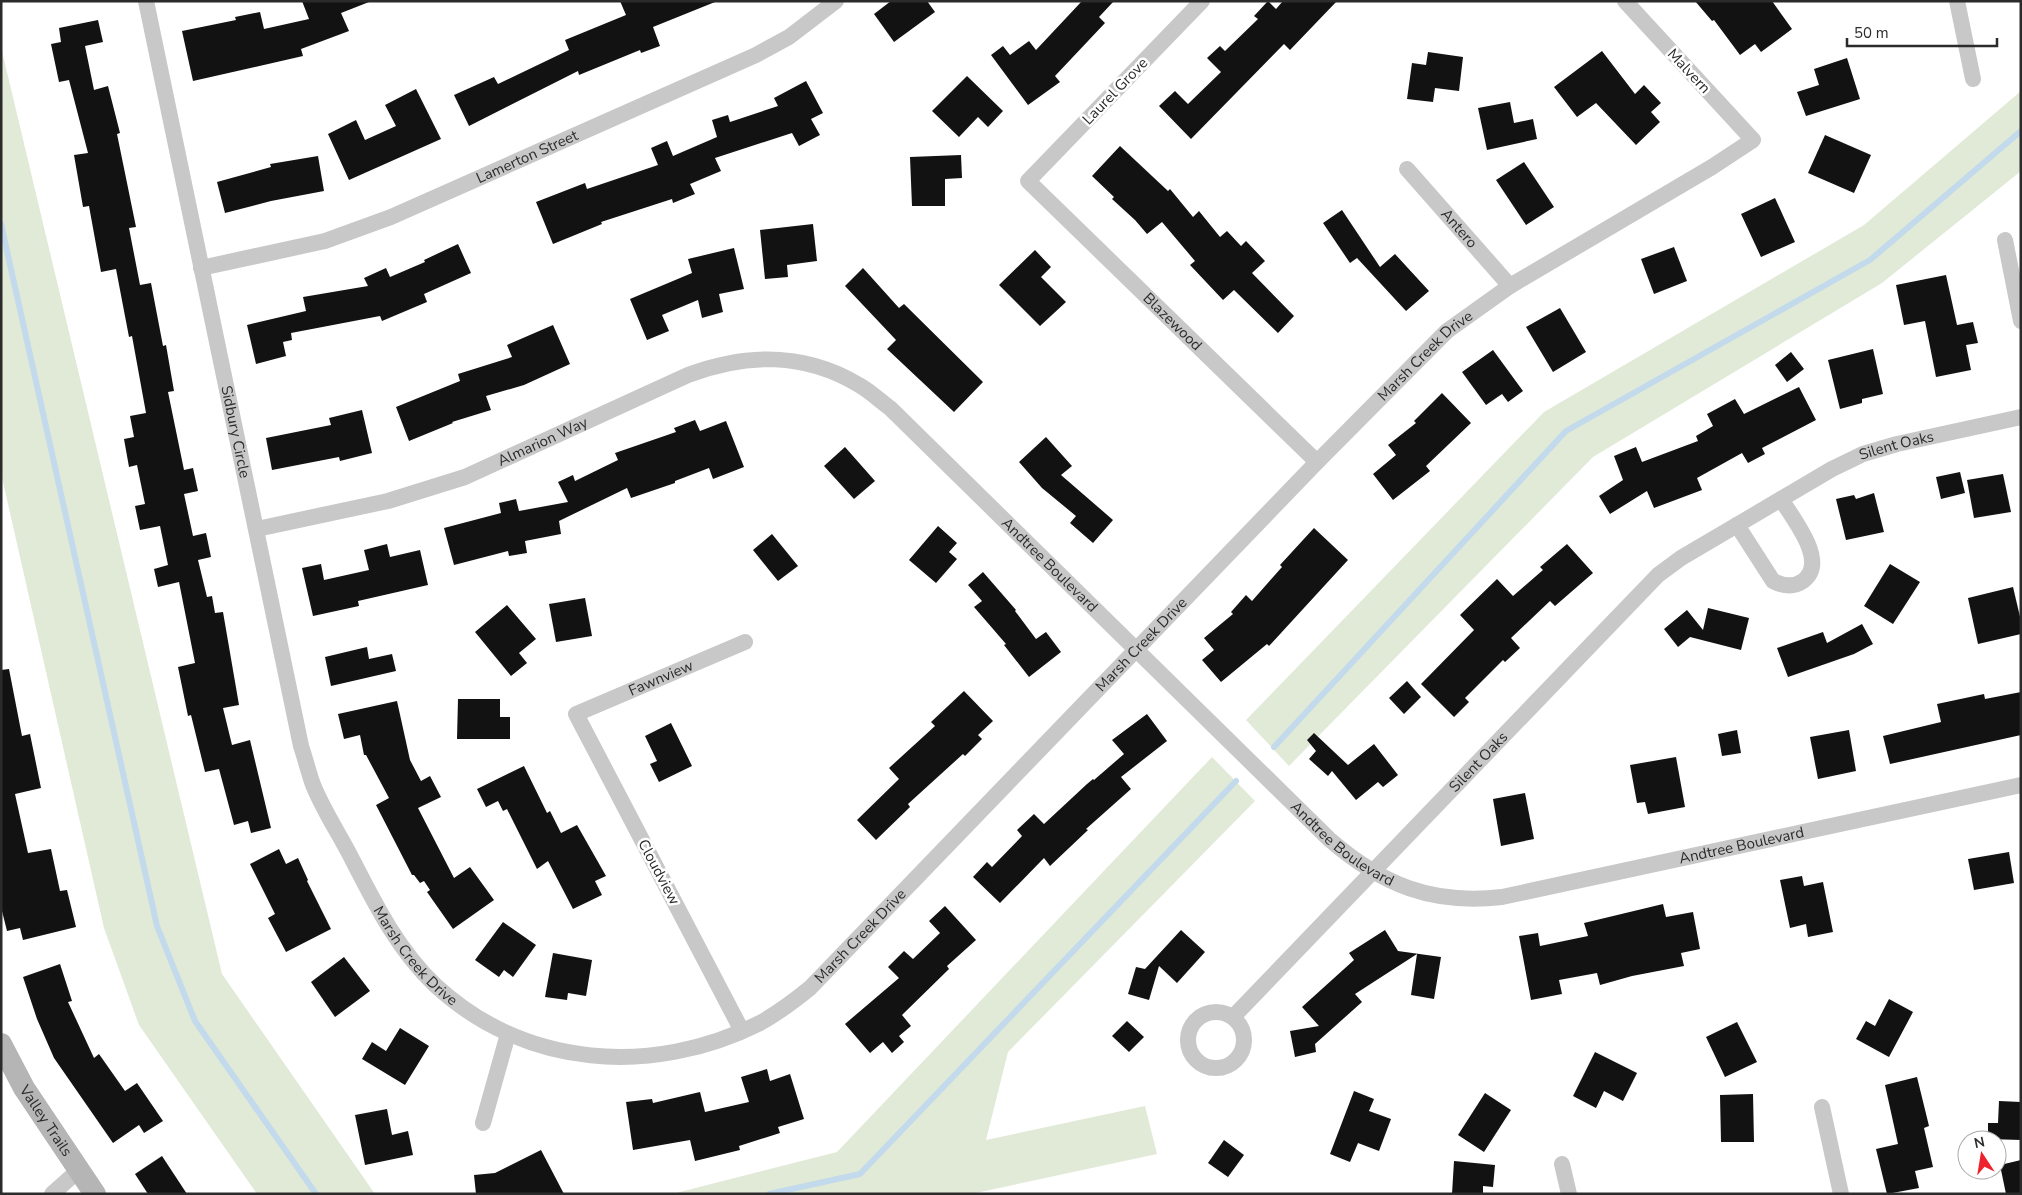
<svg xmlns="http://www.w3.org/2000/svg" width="2022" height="1195" font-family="'Nunito Sans',sans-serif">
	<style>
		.green { fill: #e1ead7 }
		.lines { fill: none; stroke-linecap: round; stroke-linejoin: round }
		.stream { stroke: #c2daec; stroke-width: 6 }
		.building { fill: #121212 }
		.street { stroke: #c8c8c8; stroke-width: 16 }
		.secondary { stroke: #b5b5b5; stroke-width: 22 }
		.labels { text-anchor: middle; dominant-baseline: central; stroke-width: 5; stroke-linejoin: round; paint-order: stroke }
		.street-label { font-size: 15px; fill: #2b2b2b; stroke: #fff }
	</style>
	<rect width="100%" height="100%" fill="#fff"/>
	<g class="green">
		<path d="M1 47 222 974 375 1194H257L139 1025 104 928 1 473Z"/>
		<path d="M2021 91V171L1882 283 1593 457 1289 766 1246 720 1544 412 1864 225Z"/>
		<path d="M1212 757 1255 801 1008 1052 986 1140 1145 1106 1157 1154 971 1194H672L837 1152Z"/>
	</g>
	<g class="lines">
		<g class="stream">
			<path d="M1 224 157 926 195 1021 316 1194"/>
			<path d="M1274 747 1566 431 1870 260 2021 131"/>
			<path d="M769 1194 860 1174 1236 781"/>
		</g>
	</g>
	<g class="building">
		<path d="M302 1 369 2 341 13 349 31 301 49 303 56 193 81 182 31 236 20 235 17 260 12 264 29 309 19Z"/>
		<path d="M620 1 715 2 653 27 660 46 641 53 640 50 579 75 578 71 469 126 454 95 494 77 498 84 569 50 565 40 626 15Z"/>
		<path d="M891 1H927L935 12 894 42 874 14Z"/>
		<path d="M1082 1H1114L1099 17 1105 23 1055 76 1060 82 1028 105 991 55 1003 46 1010 55 1029 41 1036 50Z"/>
		<path d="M1268 1 1276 9 1283 1H1337L1290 50 1284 44 1191 139 1159 106 1175 91 1188 104 1221 72 1207 58 1220 46 1225 51 1258 19 1254 16Z"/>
		<path d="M1695 1H1772L1792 29 1761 52 1755 44 1740 55 1714 20 1712 21Z"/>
		<path d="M98 20 103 42 85 46 94 90 108 86 120 133 117 134 136 227 129 228 140 285 151 283 163 346 166 345 174 391 168 392 184 470 193 468 198 491 184 494 193 536 206 533 211 557 198 560 207 597 212 596 215 613 223 612 239 705 223 708 232 745 250 740 271 828 251 833 248 821 234 825 219 769 205 772 191 715 188 716 178 667 195 663 179 582 158 587 154 569 168 565 160 526 140 530 135 506 145 504 137 465 129 467 124 439 134 437 130 416 146 413 132 336 129 337 116 269 101 272 89 206 83 207 74 155 88 153 69 80 59 82 51 44 61 42 59 28Z"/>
		<path d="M1602 51 1635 94 1644 85 1661 103 1651 112 1660 122 1636 145 1596 103 1577 117 1554 87Z"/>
		<path d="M1428 52 1463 57 1459 91 1435 88 1433 102 1407 99 1412 63 1426 65Z"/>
		<path d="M1847 58 1860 99 1806 116 1797 92 1819 85 1814 69Z"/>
		<path d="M967 76 1003 111 988 127 978 117 959 137 932 111Z"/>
		<path d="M806 81 823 113 811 119 820 135 799 146 792 133 715 158 721 171 690 184 695 194 673 203 672 199 601 222 602 224 553 244 536 202 585 183 587 189 658 165 651 148 667 141 673 156 717 137 712 120 728 115 730 122 778 106 774 98Z"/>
		<path d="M416 89 441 139 349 180 328 134 356 120 365 140 396 126 385 105Z"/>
		<path d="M1510 102 1514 123 1533 119 1537 139 1487 150 1478 108Z"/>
		<path d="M1825 135 1871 155 1854 193 1808 173Z"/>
		<path d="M1120 146 1168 191 1170 189 1193 217 1199 211 1220 237 1227 231 1241 246 1246 241 1265 261 1252 273 1294 316 1278 333 1234 290 1223 300 1190 265 1195 261 1162 222 1147 234 1135 220 1112 199 1114 197 1092 176Z"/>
		<path d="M961 155 962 178 945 179V206H912L910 157Z"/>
		<path d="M318 156 324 191 271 201 225 213 217 182 271 167 270 164Z"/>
		<path d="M1524 162 1554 207 1526 225 1496 180Z"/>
		<path d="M1775 198 1795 242 1761 257 1741 214Z"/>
		<path d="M1342 210 1380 267 1395 254 1429 291 1406 311 1357 258 1350 263 1323 223Z"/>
		<path d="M813 224 817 261 787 265 788 277 765 279 760 230Z"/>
		<path d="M458 244 471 273 424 294 427 302 382 321 380 316 291 333 292 340 283 342 286 356 256 364 247 325 306 311 303 297 368 286 364 278 386 268 390 277 425 262 424 260Z"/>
		<path d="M1674 247 1687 281 1654 294 1641 259Z"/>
		<path d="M734 248 744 289 719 294 723 312 702 318 698 300 662 315 669 331 647 340 630 299 692 273 688 259Z"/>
		<path d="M1035 250 1051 267 1041 277 1066 302 1040 326 999 285Z"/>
		<path d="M863 268 899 308 904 304 983 382 954 412 887 349 896 340 845 286Z"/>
		<path d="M1946 275 1957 325 1973 322 1978 343 1966 345 1971 370 1936 377 1925 321 1904 325 1896 285Z"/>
		<path d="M1560 308 1586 352 1553 372 1526 327Z"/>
		<path d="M553 325 570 364 524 385 486 396 491 410 452 422 453 423 409 441 396 407 460 381 458 374 512 357 507 345Z"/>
		<path d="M1873 349 1883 394 1862 399V403L1840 409 1828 360Z"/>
		<path d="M1493 350 1523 391 1508 402 1502 394 1486 405 1462 372Z"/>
		<path d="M1791 352 1804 369 1787 382 1775 365Z"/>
		<path d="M1799 387 1816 420 1762 448 1765 454 1748 463 1742 453 1697 478 1702 490 1654 508 1647 491 1610 514 1599 496 1623 480 1614 456 1636 447 1642 462 1698 441 1696 436 1713 426 1707 414 1735 399 1744 414Z"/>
		<path d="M1442 393 1471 423 1426 466 1430 471 1393 500 1373 474 1396 455 1388 445 1416 423 1414 421Z"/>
		<path d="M362 410 372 453 340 461 339 457 272 470 266 438 331 425 329 418Z"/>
		<path d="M695 420 700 431 726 421 744 467 713 479 709 468 675 481V483L631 498 627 488 559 521 561 534 525 541 527 553 509 556 508 551 454 565 444 528 501 513 499 503 516 499 519 511 568 502 558 482 573 475 575 481 618 460 615 453 676 432 674 428Z"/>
		<path d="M1046 437 1072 466 1061 475 1113 520 1093 543 1070 523 1076 516 1042 488 1019 462Z"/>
		<path d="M845 447 875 481 854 499 824 466Z"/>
		<path d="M1960 472 1965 493 1941 499 1936 477Z"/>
		<path d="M2003 474 2011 512 1974 518 1967 480Z"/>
		<path d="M1874 493 1884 532 1846 540 1836 499 1854 495 1856 499Z"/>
		<path d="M938 526 957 543 949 552 957 559 936 583 909 560Z"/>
		<path d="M1314 528 1348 560 1269 646 1267 644 1221 682 1202 660 1214 650 1204 638 1233 614 1231 612 1246 595 1252 601 1282 567 1280 565Z"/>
		<path d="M772 534 798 566 778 581 753 550Z"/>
		<path d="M387 544 390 557 420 550 428 585 358 601 359 606 313 616 302 568 321 564 324 580 369 570 364 550Z"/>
		<path d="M1567 544 1593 573 1555 606 1550 601 1511 638 1520 648 1505 662 1503 660 1465 698 1469 702 1454 717 1421 684 1474 630 1460 615 1497 579 1513 596 1543 570 1540 567Z"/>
		<path d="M1890 564 1920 582 1893 624 1864 606Z"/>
		<path d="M983 572 1016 610 1015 611 1036 639 1046 632 1061 652 1029 677 1004 645 1006 644 974 607 982 601 968 585Z"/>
		<path d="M2013 587 2021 621V634L1978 644 1968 598Z"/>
		<path d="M585 598 592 636 556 642 549 604Z"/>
		<path d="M507 605 536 639 519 653 527 663 511 676 475 632Z"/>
		<path d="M1708 608 1749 618 1741 650 1690 637 1678 647 1664 629 1687 610 1703 630Z"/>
		<path d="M1862 624 1873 644 1854 654 1788 677 1777 648 1823 632 1827 643Z"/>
		<path d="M367 647 369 659 392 654 396 671 331 686 325 657Z"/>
		<path d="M9 669 22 736 30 734 41 788 15 794 28 853 51 849 60 891 67 890 76 927 23 940 20 928 7 931 1 907V670Z"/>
		<path d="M1407 681 1421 697 1404 714 1389 698Z"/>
		<path d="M964 691 993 721 978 735 982 739 965 756 963 754 908 804 910 807 876 840 857 820 899 779 889 768 935 726 931 722Z"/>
		<path d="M2021 692V735L1890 764 1883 736 1941 722 1937 704 1984 694 1985 699Z"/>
		<path d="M458 699H500V717H510V739H457Z"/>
		<path d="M397 701 410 760 421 781 430 776 441 797 418 808 454 878 470 867 494 900 453 929 427 892 430 890 424 881 420 883 414 875H412L376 805 389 798 366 755H364L360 735 344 739 338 714Z"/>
		<path d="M1147 714 1167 741 1121 777 1131 789 1086 829 1088 830 1050 866 1044 858 1000 903 973 877 987 862 992 867 1022 836 1017 830 1034 814 1044 824 1087 784 1093 779 1094 780 1124 754 1112 740Z"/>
		<path d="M671 723 692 766 659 782 650 764 657 761 645 736Z"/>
		<path d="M1737 730 1741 753 1722 756 1718 734Z"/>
		<path d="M1849 730 1856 771 1818 779 1810 737Z"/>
		<path d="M1314 733 1348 765 1374 744 1398 775 1383 787 1378 782 1356 800 1332 771 1328 776 1309 759 1316 751 1307 740Z"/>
		<path d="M1676 757 1685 807 1648 814 1645 802 1637 803 1630 765Z"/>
		<path d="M524 766 547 813 550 811 561 833 577 825 606 876 595 881 602 895 573 909 548 861 537 869 507 809 503 811 498 801 486 807 477 789Z"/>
		<path d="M1525 793 1534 839 1501 846 1493 799Z"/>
		<path d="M279 849 286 864 298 858 308 880 307 881 331 929 286 952 268 918 275 914 250 864Z"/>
		<path d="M2009 852 2014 883 1974 890 1968 859Z"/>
		<path d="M1802 876 1804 886 1823 882 1833 932 1808 937 1806 924 1790 928 1780 880Z"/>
		<path d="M1663 904 1666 917 1693 912 1700 949 1681 953 1684 966 1632 976 1600 985 1597 973 1559 980 1562 994 1531 1000 1519 936 1538 933 1540 946 1588 936 1584 923Z"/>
		<path d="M945 906 976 940 947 966 949 969 902 1015 911 1026 899 1036 904 1042 892 1053 883 1042 870 1053 845 1024 899 978 888 967 904 951 913 959 940 933 929 921Z"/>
		<path d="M503 922 536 945 513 977 504 970 499 977 475 960Z"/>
		<path d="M1181 930 1205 952 1177 983 1159 966 1149 1000 1128 994 1136 967 1145 969Z"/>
		<path d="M1385 930 1398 951 1441 957 1434 999 1411 995 1417 954 1355 994 1362 1002 1315 1044 1316 1052 1295 1057 1290 1031 1319 1026 1302 1007 1354 960 1349 953Z"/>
		<path d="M553 953 592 960 586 996 568 993 567 1000 545 997Z"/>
		<path d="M344 957 370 991 335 1017 311 982Z"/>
		<path d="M60 964 72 1001 68 1002 94 1058 99 1054 125 1091 137 1083 163 1121 144 1133 139 1125 113 1143 54 1058 37 1019 23 977Z"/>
		<path d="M1889 999 1913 1012 1889 1057 1856 1039 1866 1021 1875 1026Z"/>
		<path d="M1127 1021 1144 1037 1129 1052 1112 1036Z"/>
		<path d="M1737 1022 1757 1062 1725 1077 1706 1037Z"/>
		<path d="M400 1028 429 1046 405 1085 362 1059 372 1042 386 1051Z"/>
		<path d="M1595 1052 1637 1073 1623 1101 1604 1091 1596 1108 1573 1096Z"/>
		<path d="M767 1069 770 1081 790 1074 804 1119 778 1127 780 1133 739 1146 740 1150 695 1161 690 1140 633 1150 626 1102 652 1099 653 1103 700 1092 705 1112 749 1102 741 1077Z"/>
		<path d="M1917 1077 1929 1126 1924 1128 1933 1167 1915 1171 1919 1188 1887 1194 1876 1149 1898 1144 1885 1085Z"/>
		<path d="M1354 1091 1374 1099 1369 1111 1391 1119 1379 1151 1358 1143 1350 1162 1330 1154Z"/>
		<path d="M1485 1093 1511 1110 1484 1152 1458 1135Z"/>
		<path d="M1753 1094 1754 1142H1721L1720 1095Z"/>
		<path d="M1999 1101 2021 1102V1140L1988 1139V1123H1998Z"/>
		<path d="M387 1109 392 1135 408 1131 413 1155 365 1165 355 1115Z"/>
		<path d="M1224 1140 1244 1155 1228 1177 1208 1163Z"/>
		<path d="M541 1150 564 1194H476L474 1175 495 1173Z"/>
		<path d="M162 1156 187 1194H148L135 1174Z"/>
		<path d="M2021 1160V1194H2006L2000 1165Z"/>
		<path d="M1454 1161 1495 1165 1493 1187 1483 1186V1194H1452Z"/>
	</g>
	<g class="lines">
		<g class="street">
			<path id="s1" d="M146 1 301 746C305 758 308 770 312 782 321 807 340 835 352 859 375 904 398 950 435 985 525 1068 652 1077 760 1023 778 1013 794 1001 810 988L1317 462 1447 331 1510 286 1712 167 1753 140 1625 1"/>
			<path id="s2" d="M1202 1 1028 181 1317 462"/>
			<path d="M1957 1 1973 79"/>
			<path id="s3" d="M1407 169 1510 286"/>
			<path d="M2005 240 2021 321"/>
			<path id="s4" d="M201 268 325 241 391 217 756 55 789 37 836 1"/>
			<path d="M1737 525 1773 581C1783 586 1793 588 1803 581 1829 562 1793 519 1781 499"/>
			<path id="s5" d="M257 529 388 501 465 477 688 375C747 353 804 352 859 385 870 391 880 401 890 408L1329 839C1382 885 1432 905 1502 897L2021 785"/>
			<circle cx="1216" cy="1040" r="28"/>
			<path id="s6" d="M1233 1017 1658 575 1681 558 1832 469 1863 454 1897 444 2021 417"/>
			<path id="s7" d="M742 1031 576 714 745 642"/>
			<path d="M1822 1107 1841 1194"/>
			<path d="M483 1123 508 1034"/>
			<path d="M1562 1164 1569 1194"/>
			<path d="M52 1194 79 1170"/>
		</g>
		<path class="secondary" id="s8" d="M1 1044 24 1088 95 1194"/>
	</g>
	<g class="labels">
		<g class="street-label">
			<text transform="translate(1689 71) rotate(47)">Malvern</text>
			<text transform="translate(1115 91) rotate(-46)">Laurel Grove</text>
			<text stroke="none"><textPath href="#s4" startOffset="346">Lamerton Street</textPath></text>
			<text stroke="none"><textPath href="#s3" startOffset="79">Antero</textPath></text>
			<text stroke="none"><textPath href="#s2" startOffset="452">Blazewood</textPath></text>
			<text stroke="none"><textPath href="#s1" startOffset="2329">Marsh Creek Drive</textPath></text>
			<text stroke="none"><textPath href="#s1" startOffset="440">Sidbury Circle</textPath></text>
			<text stroke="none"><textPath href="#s5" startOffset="300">Almarion Way</textPath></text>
			<text stroke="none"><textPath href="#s6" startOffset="886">Silent Oaks</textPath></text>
			<text stroke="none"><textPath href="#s5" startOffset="900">Andtree Boulevard</textPath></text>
			<text stroke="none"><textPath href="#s1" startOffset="1924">Marsh Creek Drive</textPath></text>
			<text stroke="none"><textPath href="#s7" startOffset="450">Fawnview</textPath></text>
			<text stroke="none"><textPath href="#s6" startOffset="354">Silent Oaks</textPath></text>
			<text stroke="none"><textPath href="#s5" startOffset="1305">Andtree Boulevard</textPath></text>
			<text stroke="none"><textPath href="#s5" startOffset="1725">Andtree Boulevard</textPath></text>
			<text transform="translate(659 872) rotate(62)">Cloudview</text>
			<text stroke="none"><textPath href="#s1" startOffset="1519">Marsh Creek Drive</textPath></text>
			<text stroke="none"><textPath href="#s1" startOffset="1002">Marsh Creek Drive</textPath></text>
			<text stroke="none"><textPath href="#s8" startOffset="89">Valley Trails</textPath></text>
		</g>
	</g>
	<rect width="2022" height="1195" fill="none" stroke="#2b2b2b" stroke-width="5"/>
	<g transform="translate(1982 1155) rotate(348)"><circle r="24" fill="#ffffff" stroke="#aaaaaa"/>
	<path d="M0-4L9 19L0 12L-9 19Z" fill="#ed222c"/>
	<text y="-8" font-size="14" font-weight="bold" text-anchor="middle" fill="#2b2b2b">N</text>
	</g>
	<path d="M1847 38v8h150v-8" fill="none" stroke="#2b2b2b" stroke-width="2.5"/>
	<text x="1854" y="38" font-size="15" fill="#2b2b2b" stroke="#ffffff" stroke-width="4" paint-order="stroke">50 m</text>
</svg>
